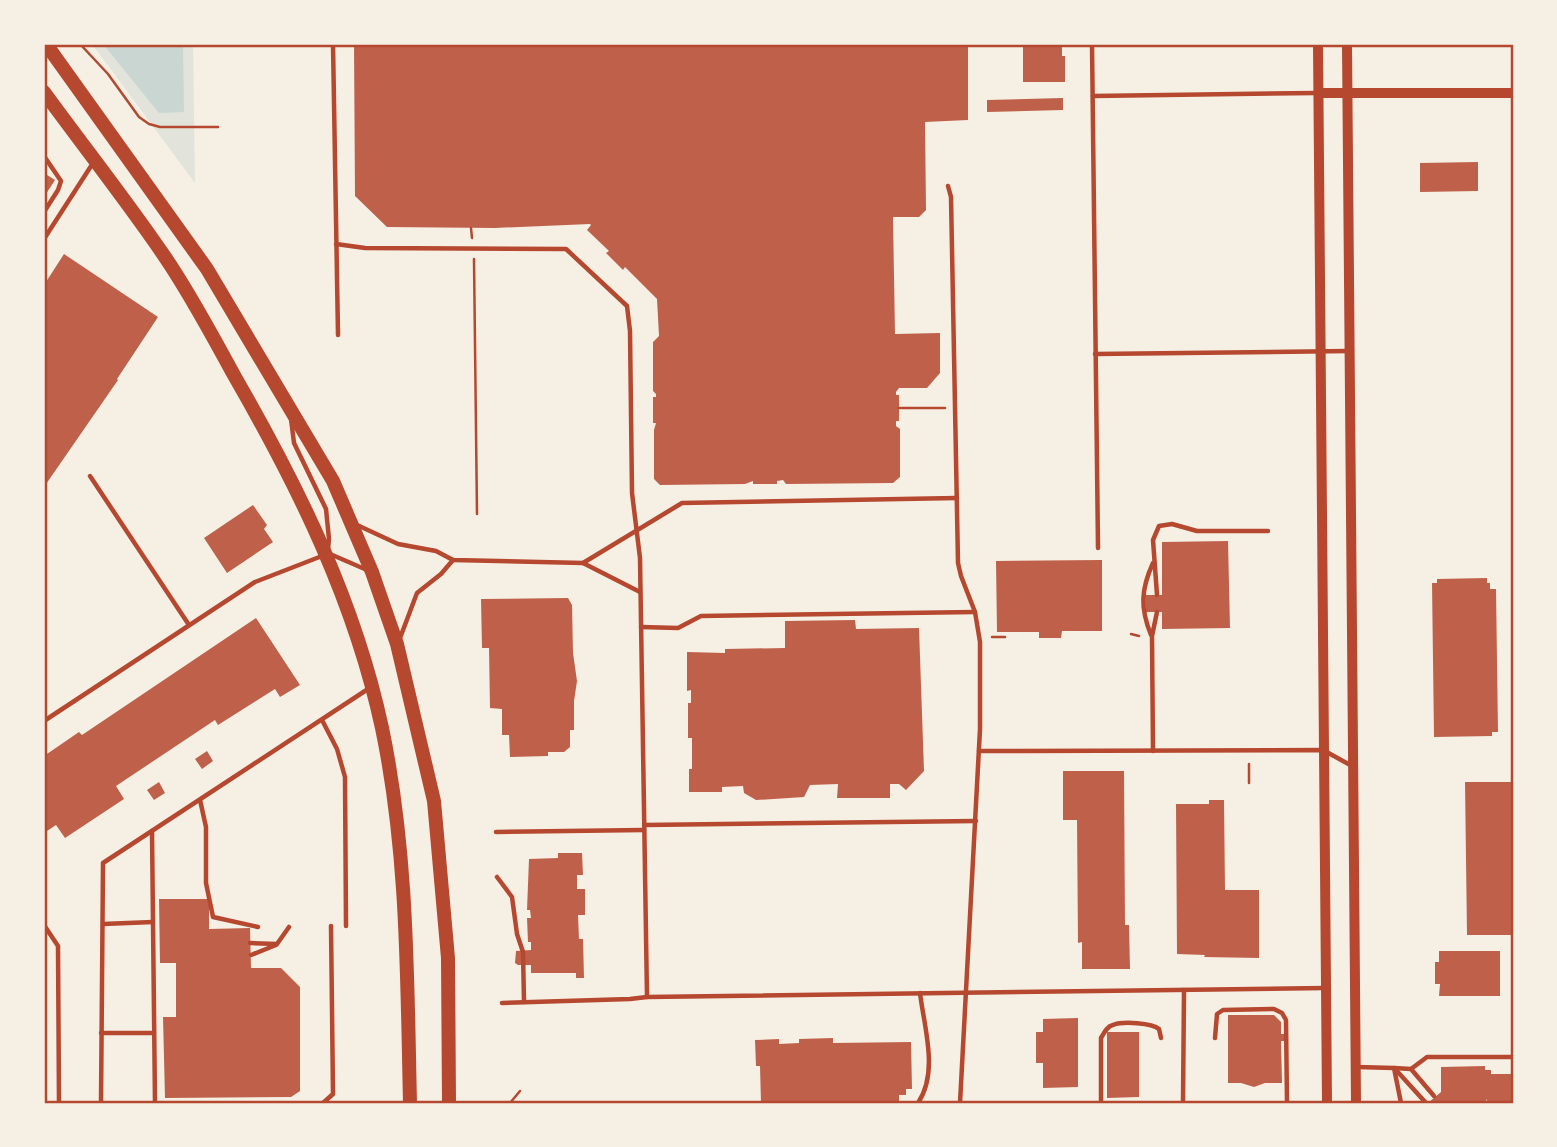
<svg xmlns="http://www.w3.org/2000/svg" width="1557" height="1147" font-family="Karla,sans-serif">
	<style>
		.green { fill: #e2e4dc }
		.water { fill: #c9d6d2 }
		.building { fill: #bf614a }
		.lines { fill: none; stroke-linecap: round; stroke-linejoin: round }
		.path { stroke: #b5482f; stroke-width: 2.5 }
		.service { stroke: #b5482f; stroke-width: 4.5 }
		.tertiary { stroke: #b5482f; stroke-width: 10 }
		.secondary { stroke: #b5482f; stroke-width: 10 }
		.trunk { stroke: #b5482f; stroke-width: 14 }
		.neatline { fill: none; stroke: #b5482f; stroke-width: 2.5 }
	</style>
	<rect width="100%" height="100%" fill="#f6efe4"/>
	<path class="green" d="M92 44H193L195 183Z"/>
	<path class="water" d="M103 44H183L184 112 159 113Z"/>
	<g class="building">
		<path d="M354 44H968V120L925 122 926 210 919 217H893L895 334 940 333V373L927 388H899L896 392V395H899V421H896V426L900 429V477L893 483 786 484 783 480 777 481V484H753V481L745 484 660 485 654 479V430L656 423H653V397H656V394L653 391V342L659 336 657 299 625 267 623 270 606 253 609 251 587 230 591 225 590 224 495 228 387 227 355 196Z"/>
		<path d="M1023 44H1062V56H1065V82H1023Z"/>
		<rect x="1406" y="44" width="53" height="3"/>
		<path d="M1063 98V110L987 112V100Z"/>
		<path d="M1478 162V191L1420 192V163Z"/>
		<path d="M44 173 55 180 44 197Z"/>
		<path d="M64 254 158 317 117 379 118 380 44 487V285Z"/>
		<path d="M253 505 267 525 264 529 273 542 227 573 204 538Z"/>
		<path d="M1228 541 1230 628 1162 629V612H1146L1145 595H1162V542Z"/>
		<path d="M1102 560V631H1062L1061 638H1039V632H997L996 561Z"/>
		<path d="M1487 578V583H1490V589H1496L1498 732H1492V736L1434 737 1432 583H1437V579Z"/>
		<path d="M568 598 572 605 573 653 577 681 574 701V730H570V747L564 752H548V756L510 757 509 735H502V709L490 708 489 648H482L481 599Z"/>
		<path d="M256 618 300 685 280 697 275 689 218 725 215 720 116 786 124 799 65 838 56 825 44 833V756L79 732 82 735Z"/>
		<path d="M855 620 856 629 919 628 924 771 906 790 899 784H890V798H837L838 784 810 785 804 797 756 800 744 793 743 786 722 787V792H689V769H692V738H688V703H691V690L687 691V652L725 653V649L785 648V621Z"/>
		<path d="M207 751 213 761 202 769 195 759Z"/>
		<path d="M1063 771H1124L1125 925H1129L1130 969H1082V942L1078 943 1077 820H1063Z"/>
		<path d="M159 782 165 793 154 800 147 790Z"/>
		<path d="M1465 782H1513V935H1467Z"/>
		<path d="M1209 800H1224L1225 890H1259V958L1204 957 1205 955 1177 954 1176 804H1209Z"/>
		<path d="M558 853H582L583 875H577V889H585V915H578L579 939H583L584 978H576V973H531V965H518L515 963 516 951 531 950V942H528L527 918H531L530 910H527L529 859 558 858Z"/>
		<path d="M159 899H209V929L250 928 251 968H281L300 987V1091L291 1097 165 1098 163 1017H176V963H160Z"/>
		<path d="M1439 951H1500V996H1439L1440 984H1435V962H1439Z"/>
		<path d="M1228 1015H1274L1281 1022V1034H1285V1041H1281L1282 1083H1265L1254 1087 1241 1083H1228Z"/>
		<path d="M1078 1018V1087L1043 1088V1063H1036V1032H1043V1019Z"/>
		<path d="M1107 1032H1139V1097L1107 1098Z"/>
		<path d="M833 1038V1043L911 1042 912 1089H906V1095H899V1101L761 1103 760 1066H756L755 1040 779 1039V1044L799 1043V1039Z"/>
		<path d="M1485 1066V1070H1491V1074H1513V1103H1487V1099L1485 1103H1428L1441 1092V1067Z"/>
	</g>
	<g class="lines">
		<g class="path">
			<path d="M80 44 108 74 139 117 149 124 160 127H218"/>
			<path d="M471 228 472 238"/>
			<path d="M474 259 477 514"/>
			<path d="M899 408H945"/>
			<path d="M1131 634 1139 636"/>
			<path d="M992 637H1005"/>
			<path d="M1249 764V783"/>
			<path d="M510 1103 520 1091"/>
		</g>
		<g class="service">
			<path d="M333 44 338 335"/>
			<path d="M1092 44 1098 548"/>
			<path d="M1093 96 1316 93"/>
			<path d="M44 156 61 181 58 190 44 212"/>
			<path d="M948 186 951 197 958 563 961 576 975 612 980 642V729L960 1103"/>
			<path d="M44 239 93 163"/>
			<path d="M336 244 365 248 566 249 627 306 630 331 632 493 640 558 647 997"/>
			<path d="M1095 354 1349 351"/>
			<path d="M291 419 294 443 326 509 329 539 328 549"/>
			<path d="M90 476 189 625"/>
			<path d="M357 525 398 544 436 551 453 560 583 563 640 592"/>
			<path d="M330 554 367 570"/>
			<path d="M583 563 682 503 957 498"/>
			<path d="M1157 595 1153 540 1159 526 1172 524 1197 531H1268"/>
			<path d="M641 627 678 628 701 616 975 612"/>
			<path d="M1151 635C1140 608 1141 589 1153 563"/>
			<path d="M400 638 417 593 441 574 453 560"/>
			<path d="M322 720 337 749 345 777 346 926"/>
			<path d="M44 721 255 582 322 556"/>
			<path d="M979 751 1323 750 1352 766"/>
			<path d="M1153 751 1152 636 1157 612"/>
			<path d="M200 800 206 827V883L213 917 258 927"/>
			<path d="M644 825 976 821"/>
			<path d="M152 831 155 1103"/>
			<path d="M496 832 644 830"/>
			<path d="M497 877 512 897 517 934 523 952 524 1002"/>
			<path d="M103 924 153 922"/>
			<path d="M44 925 58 946 59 1103"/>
			<path d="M250 943 277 944 289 927"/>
			<path d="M251 955 276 945"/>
			<path d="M502 1003 630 999 647 997 1325 988"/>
			<path d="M101 1033H154"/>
			<path d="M1215 1038 1217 1014 1223 1010 1274 1009 1282 1013 1286 1020 1287 1103"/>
			<path d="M1357 1067 1394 1068 1401 1103"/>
			<path d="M1394 1068 1411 1069 1434 1096"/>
			<path d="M1411 1069 1427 1057H1513"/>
			<path d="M1396 1070 1426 1103"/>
			<path d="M101 1103 103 863 368 689"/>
			<path d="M323 1103 333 1094 331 926"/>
			<path d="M918 1103C939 1072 924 1027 920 993"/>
			<path d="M1101 1103V1038C1104 1033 1107 1026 1113 1025 1123 1021 1152 1023 1159 1029L1161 1038"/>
			<path d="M1183 1103 1184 990"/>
		</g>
		<path class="tertiary" d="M1319 93H1513"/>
		<g class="secondary">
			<path d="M1318 44 1327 1103"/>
			<path d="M1347 44 1356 1103"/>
		</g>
		<g class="trunk">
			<path d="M46 44 207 269 333 481 372 572 397 644 434 801 448 958 449 1103"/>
			<path d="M44 92C84 147 127 201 165 257 191 295 213 337 235 377 299 488 355 602 382 728 408 852 407 978 410 1103"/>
		</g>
	</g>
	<rect width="1557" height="1147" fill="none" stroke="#f6efe4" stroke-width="91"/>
	<rect x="46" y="46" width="1466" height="1056" class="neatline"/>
</svg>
